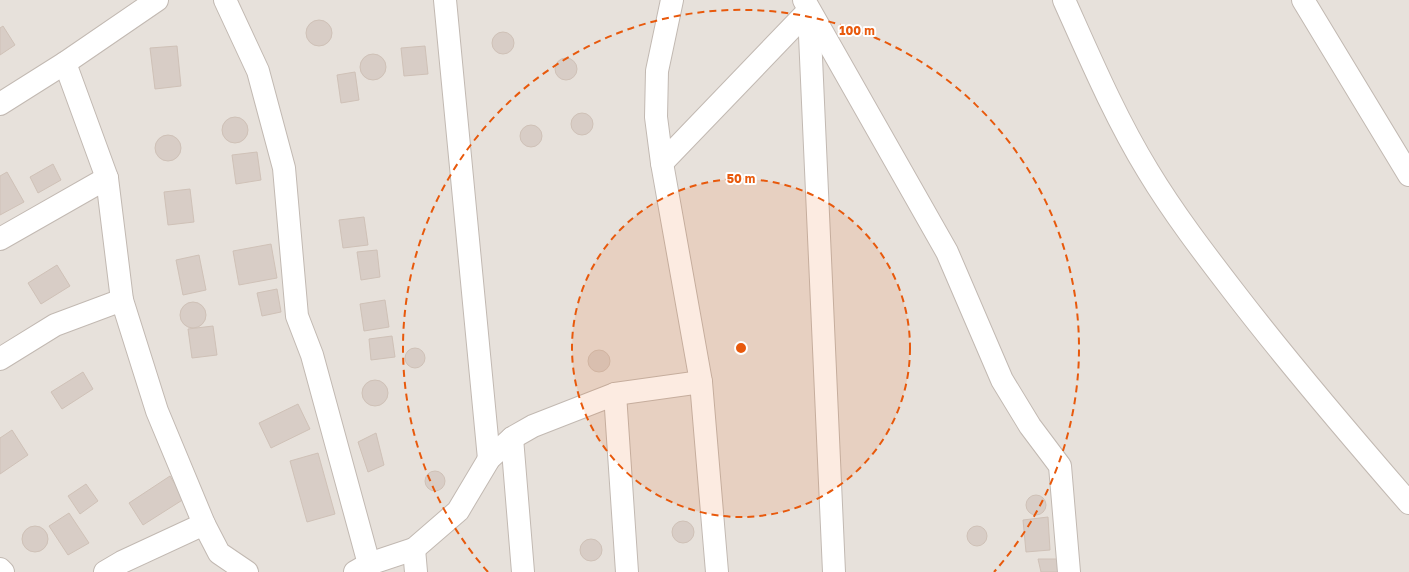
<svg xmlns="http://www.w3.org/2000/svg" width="1409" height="572" font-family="'Golos Text',sans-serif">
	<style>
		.residential { fill: #e7e1db }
		.building { fill: #d8cdc6; stroke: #cfc1b7 }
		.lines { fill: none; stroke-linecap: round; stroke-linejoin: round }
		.minor-casing { stroke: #c2b9b2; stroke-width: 24 }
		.minor { stroke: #fff; stroke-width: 22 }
		.ring { fill: none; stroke: #e8590c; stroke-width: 2; stroke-dasharray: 7 5 }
		.centre { fill: #e8590c; stroke: #fff; stroke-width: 2 }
		.ring-label { font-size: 12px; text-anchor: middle; font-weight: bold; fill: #e8590c; stroke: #fff; stroke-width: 4; stroke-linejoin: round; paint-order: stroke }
	</style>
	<rect width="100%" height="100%" fill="#f4f0ec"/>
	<rect class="residential" x="0" y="0" width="1409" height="572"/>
	<g class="building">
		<circle cx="319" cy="33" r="13"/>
		<path d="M3 26 15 45 0 55V28Z"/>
		<circle cx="503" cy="43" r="11"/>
		<path d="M177 46 181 86 155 89 150 48Z"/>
		<path d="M425 46 428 74 404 76 401 48Z"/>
		<circle cx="373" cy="67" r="13"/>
		<circle cx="566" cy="69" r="11"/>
		<path d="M355 72 359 100 341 103 337 75Z"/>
		<circle cx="582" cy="124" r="11"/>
		<circle cx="235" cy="130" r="13"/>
		<circle cx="531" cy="136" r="11"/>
		<circle cx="168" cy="148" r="13"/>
		<path d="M257 152 261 180 236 184 232 155Z"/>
		<path d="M53 164 61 180 38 193 30 177Z"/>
		<path d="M7 172 24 202 0 215V176Z"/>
		<path d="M190 189 194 222 168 225 164 192Z"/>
		<path d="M364 217 368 245 343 248 339 220Z"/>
		<path d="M271 244 277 278 239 285 233 251Z"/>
		<path d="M377 250 380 277 361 280 357 252Z"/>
		<path d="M199 255 206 290 183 295 176 260Z"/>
		<path d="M57 265 70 286 41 304 28 283Z"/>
		<path d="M277 289 281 312 262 316 257 293Z"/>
		<path d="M385 300 389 327 364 331 360 304Z"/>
		<circle cx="193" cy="315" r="13"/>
		<path d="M213 326 217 355 192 358 188 329Z"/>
		<path d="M392 336 395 357 371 360 369 339Z"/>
		<circle cx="415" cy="358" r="10"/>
		<circle cx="599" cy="361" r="11"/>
		<path d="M83 372 93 389 62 409 51 392Z"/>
		<circle cx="375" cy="393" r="13"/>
		<path d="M298 404 310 429 271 448 259 423Z"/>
		<path d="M12 430 28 455 0 474V438Z"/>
		<path d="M376 433 384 465 368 472 358 442Z"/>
		<path d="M318 453 335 514 307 522 290 461Z"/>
		<circle cx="435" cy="481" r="10"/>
		<path d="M170 476 184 499 143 525 129 503Z"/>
		<path d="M86 484 98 501 80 514 68 496Z"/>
		<circle cx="1036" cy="505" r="10"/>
		<path d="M69 513 89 543 68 555 49 526Z"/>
		<path d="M1048 517 1050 550 1026 552 1023 520Z"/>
		<circle cx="683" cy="532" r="11"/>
		<circle cx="977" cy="536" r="10"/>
		<circle cx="35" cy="539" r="13"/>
		<circle cx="591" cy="550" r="11"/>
		<path d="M1038 559H1060V572H1041Z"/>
	</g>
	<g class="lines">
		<g class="minor-casing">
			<g id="minor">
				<path d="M225 0 258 71 284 168 297 316 312 355 369 564"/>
				<path d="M445 0 489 459"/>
				<path d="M672 0 657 71 656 117 662 163 701 382 717 572"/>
				<path d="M804 0 947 252 1002 380 1030 426 1060 466 1069 572"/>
				<path d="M1064 0C1090 58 1115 117 1148 171 1174 214 1204 253 1234 292 1290 365 1349 434 1409 503"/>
				<path d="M1303 0 1409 175"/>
				<path d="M809 13 834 572"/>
				<path d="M65 63 107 178 122 300 157 411 204 524 219 553 247 572"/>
				<path d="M0 104 65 63 157 0"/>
				<path d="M662 163 809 10"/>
				<path d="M0 239 107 178"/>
				<path d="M0 359 55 325 122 300"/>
				<path d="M615 394 627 572"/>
				<path d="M512 438 523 572"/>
				<path d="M414 549 416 572"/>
				<path d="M0 569 3 572"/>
				<path d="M105 572 122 562 204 524"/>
				<path d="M355 572 369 564 414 549 458 511 489 459 512 438 533 426 615 394 701 382"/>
			</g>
		</g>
		<use href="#minor" class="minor"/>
	</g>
	<circle cx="741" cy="348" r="169" fill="#e8590c" fill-opacity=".12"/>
	<g class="ring">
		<circle cx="741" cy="348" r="169"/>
		<path d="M488 572A338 338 0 1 1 994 572"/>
	</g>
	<circle cx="741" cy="348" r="6" class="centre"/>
	<g class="ring-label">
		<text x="857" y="35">100 m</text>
		<text x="741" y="183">50 m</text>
	</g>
</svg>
